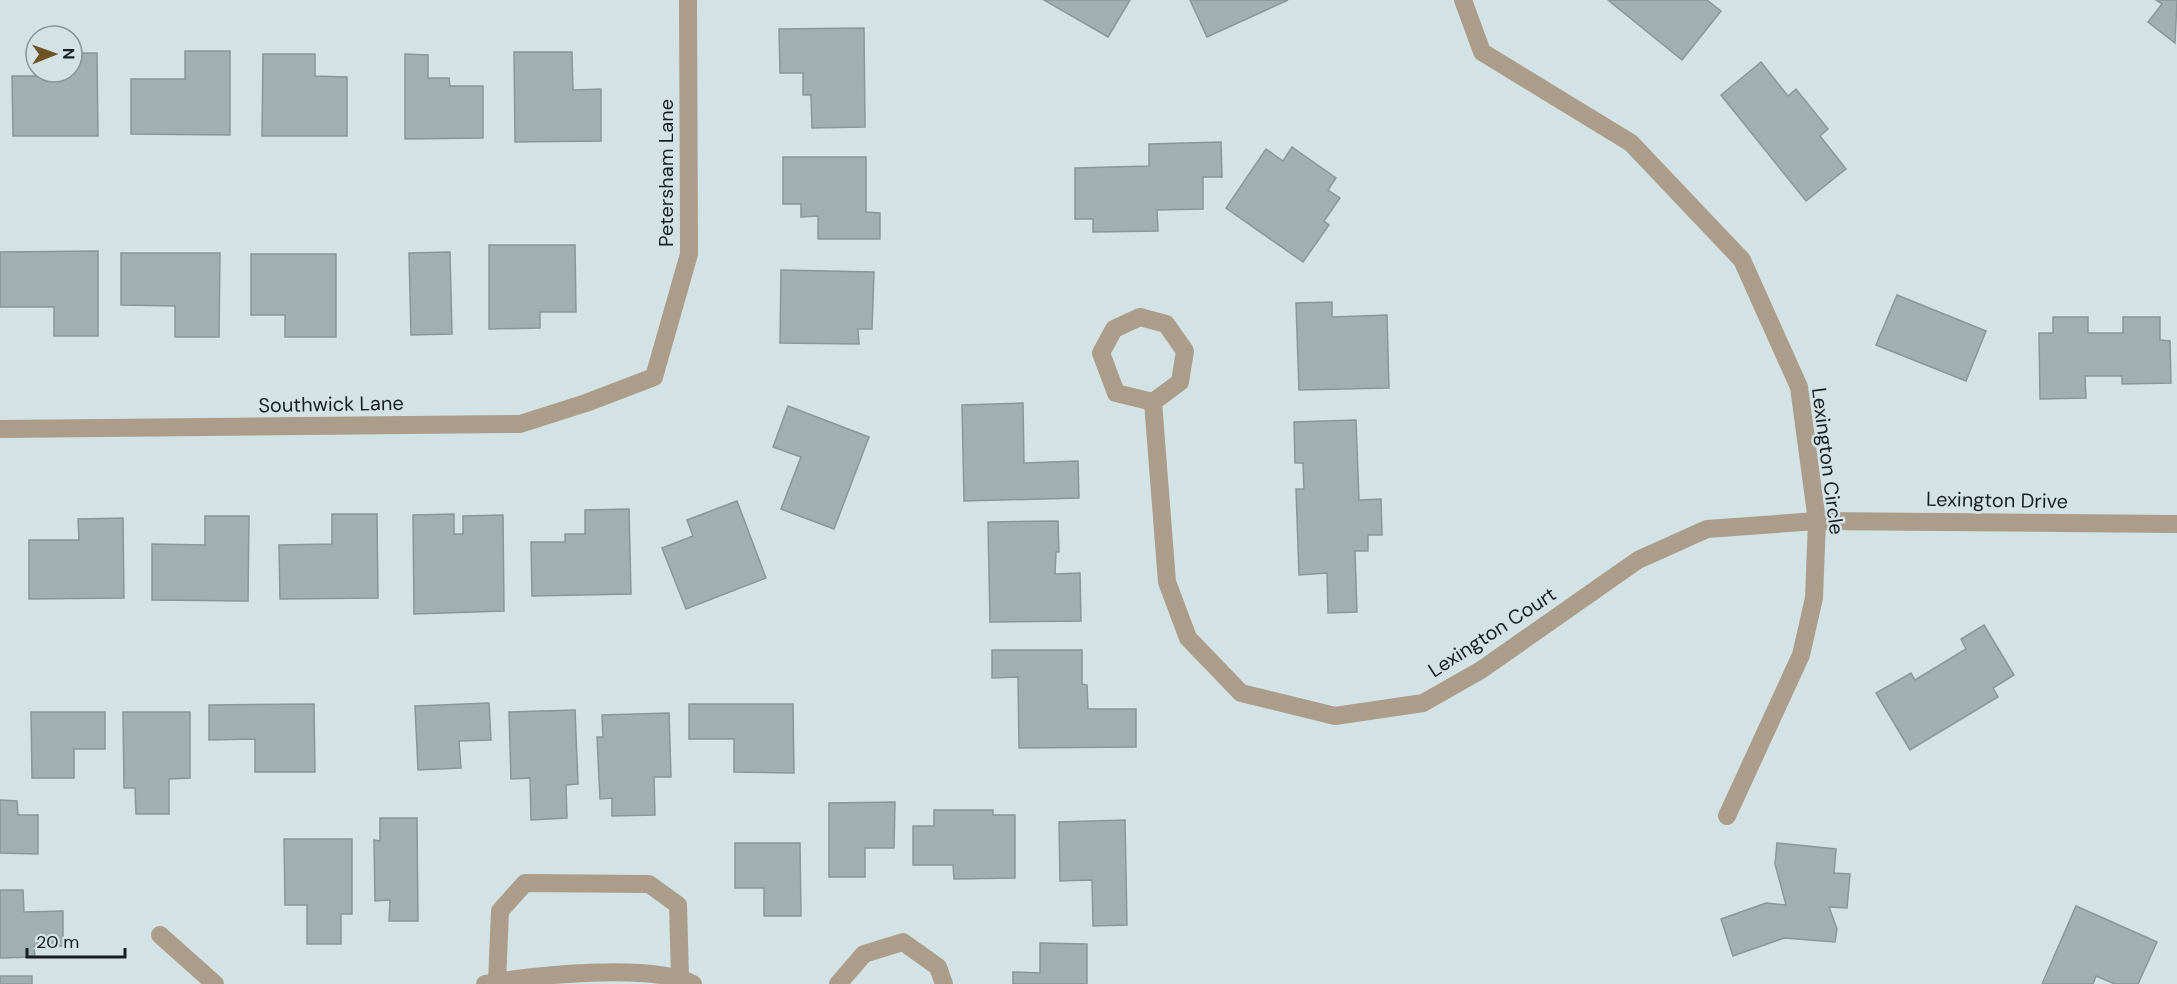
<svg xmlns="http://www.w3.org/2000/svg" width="2177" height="984" font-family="'DM Sans',sans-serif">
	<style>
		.building { fill: #a0afb1; stroke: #889799; stroke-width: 1.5 }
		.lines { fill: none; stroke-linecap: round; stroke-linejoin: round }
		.street { stroke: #ab9d8a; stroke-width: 18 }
		.labels { text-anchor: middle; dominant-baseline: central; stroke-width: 5; stroke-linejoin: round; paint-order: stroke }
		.street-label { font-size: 20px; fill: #181e1f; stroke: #d3e3e5 }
	</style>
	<rect width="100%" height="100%" fill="#d3e3e5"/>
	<g class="building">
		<path d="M1044 0H1130L1108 37Z"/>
		<path d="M1190 0H1288L1207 37Z"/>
		<path d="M1608 0H1707L1721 11 1682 60Z"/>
		<path d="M2156 0H2177L2175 43 2148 22 2162 4Z"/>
		<path d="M864 28 865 127 812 128 811 95H803V73H780L779 29Z"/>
		<path d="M185 51H230V135L131 134V79H185Z"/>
		<path d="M514 52H572L573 90 601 89V141L515 142Z"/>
		<path d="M72 53H97L98 136H13L12 76H46V72H72Z"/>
		<path d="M263 54H315V76L347 77V136H262Z"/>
		<path d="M405 54 428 55V78H449L450 86H483V138L405 139Z"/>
		<path d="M1761 62 1788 96 1796 89 1828 129 1820 136 1846 169 1806 201 1721 95Z"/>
		<path d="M1221 142 1222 177H1203V209L1157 210 1158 231 1093 232V219H1075V168L1149 166V144Z"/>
		<path d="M1292 147 1336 178 1328 190 1340 198 1324 221 1329 225 1303 262 1226 208 1266 149 1283 161Z"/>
		<path d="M783 157H866V212L880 213V239H818V216L801 217V204H783Z"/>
		<path d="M489 245H575L576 312H540V328L489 329Z"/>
		<path d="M98 251V336H54V307H0V252Z"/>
		<path d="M450 252 452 334 411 335 409 253Z"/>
		<path d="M121 253H220L219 337H175V306L121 305Z"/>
		<path d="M251 254H336V337H285V315H251Z"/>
		<path d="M781 270 874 272 872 329H858L859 344 780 343Z"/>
		<path d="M1897 295 1986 331 1966 381 1876 345Z"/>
		<path d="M1332 302V317L1387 315 1389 388 1299 390 1296 303Z"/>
		<path d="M2053 317H2088V333H2123V317H2160V340L2170 341 2171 383 2122 384V376H2085L2086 398 2040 399 2039 333H2053Z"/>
		<path d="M1023 403 1024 463 1078 461 1079 498 964 501 962 405Z"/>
		<path d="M788 406 869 437 834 529 781 509 801 457 773 447Z"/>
		<path d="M1356 420 1359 500 1381 499 1382 535H1368V551H1355L1357 612 1328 613 1327 573 1299 575 1296 489H1304L1303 463H1295L1294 422Z"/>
		<path d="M737 501 766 578 686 609 662 548 693 536 687 520Z"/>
		<path d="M629 509 631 594 532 596 531 542H565V534H585V510Z"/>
		<path d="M332 514H377L378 598 280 599 279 545 332 544Z"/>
		<path d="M454 514V534H463V516L503 515 504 611 414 614 413 515Z"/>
		<path d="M205 516H249L248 601 152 600V544L205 545Z"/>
		<path d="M123 518 124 598 29 599V540H79L78 519Z"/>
		<path d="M1058 521 1059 552H1056L1055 574 1080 573 1081 621 990 622 988 522Z"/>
		<path d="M1984 625 2014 675 1993 688 1998 697 1910 750 1876 693 1911 673 1915 680 1966 649 1961 639Z"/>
		<path d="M992 650H1082V684L1087 685 1088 709H1136V747L1019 748 1018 677 992 678Z"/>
		<path d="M489 703 491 740 459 741 461 768 418 770 415 706Z"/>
		<path d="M314 704 315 772H255V739L209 740V705Z"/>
		<path d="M689 704H793L794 773 734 772V739H689Z"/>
		<path d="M575 710 578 784 566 785 567 818 531 820 530 778 511 779 509 712Z"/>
		<path d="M31 712H105V749H74V778H32Z"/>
		<path d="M123 712H190V778L169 779V814H136L135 788H124Z"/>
		<path d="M669 713 671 777H654L655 815 612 816V798L600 799 597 737H603L602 715Z"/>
		<path d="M0 800 17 801 18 815H38V854L0 853Z"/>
		<path d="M895 802 894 848H865V877H829V803Z"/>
		<path d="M934 810H993V815H1015V878L954 879 953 865H913V826H934Z"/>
		<path d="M380 818H417L418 921H389L390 900 375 901 374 840 380 841Z"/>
		<path d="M1125 820 1127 925 1093 926 1092 880 1060 881 1059 822Z"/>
		<path d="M284 839H352V914H341V944H307V905H285Z"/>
		<path d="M735 843H800L801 916H764V888H735Z"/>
		<path d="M1777 843 1836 849 1834 873 1850 874 1847 908 1829 907 1837 929 1835 942 1784 938 1733 956 1721 919 1766 903 1786 905 1775 864Z"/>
		<path d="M0 890H23L24 912 63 911V946H34L35 957 0 958Z"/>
		<path d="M2076 906 2157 942 2138 984H2115L2096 976 2093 984H2042Z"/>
		<path d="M1040 943 1087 944V984H1013V972L1040 973Z"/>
		<rect x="0" y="976" width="32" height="8"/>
	</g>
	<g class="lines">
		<g class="street">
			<path d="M1463 0 1482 52 1631 143 1742 260 1799 387 1817 521 1814 598 1801 655 1727 816"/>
			<path d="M1153 402 1116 393 1101 353 1114 329 1140 317 1166 324 1185 351 1180 382 1153 402 1167 582 1188 638 1241 693 1335 716 1423 703 1481 670 1638 560 1707 529 1817 521 2177 524"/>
			<path d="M0 429 520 424 586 403 654 377 689 254 688 0"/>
			<path d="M160 935 215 984"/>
			<path d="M497 982 500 911 525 883 649 884 678 905 680 977"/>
			<path d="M485 984C532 975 652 963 693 984"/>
			<path d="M838 984 864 954 903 942 938 967 944 984"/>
		</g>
	</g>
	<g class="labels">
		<g class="street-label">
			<text transform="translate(666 173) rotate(-90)">Petersham Lane</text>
			<text transform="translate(331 404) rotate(-1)">Southwick Lane</text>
			<text transform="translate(1828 461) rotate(83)">Lexington Circle</text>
			<text transform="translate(1997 500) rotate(1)">Lexington Drive</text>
			<text transform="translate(1492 632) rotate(-33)">Lexington Court</text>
		</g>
	</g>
	<g transform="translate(54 54) rotate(89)"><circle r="28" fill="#d3e3e5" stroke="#889496" stroke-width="1.5"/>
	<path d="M0-4.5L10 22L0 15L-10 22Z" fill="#6f5225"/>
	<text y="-9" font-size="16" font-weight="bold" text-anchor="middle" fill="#181e1f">N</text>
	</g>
	<path d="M27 948v9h98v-9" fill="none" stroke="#181e1f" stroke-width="3"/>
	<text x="36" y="948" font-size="18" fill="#181e1f" stroke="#d3e3e5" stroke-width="4.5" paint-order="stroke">20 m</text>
</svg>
